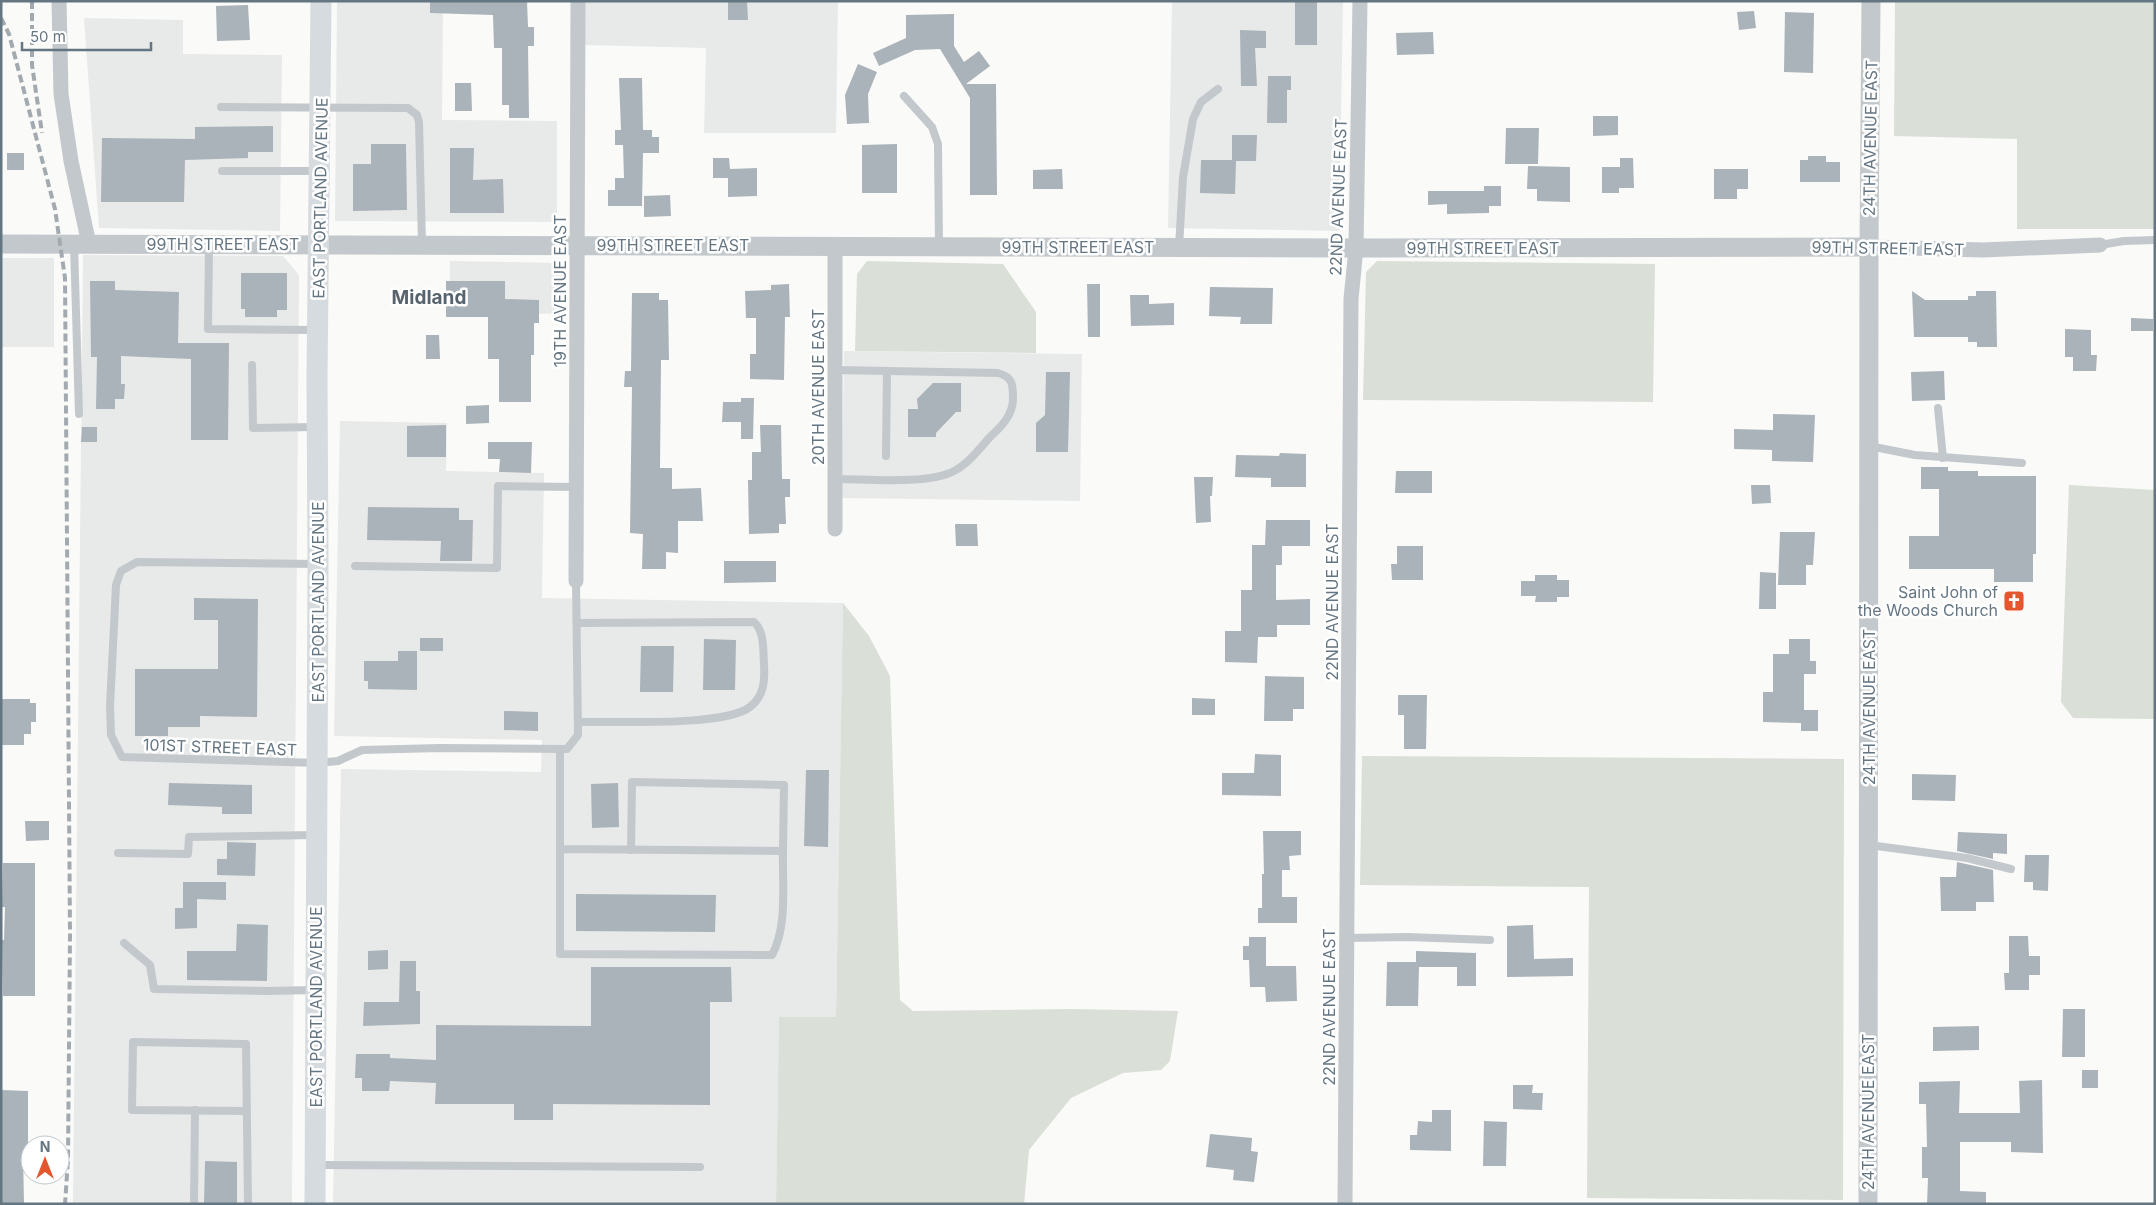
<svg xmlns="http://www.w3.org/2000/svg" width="2156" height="1205" font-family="Inter,sans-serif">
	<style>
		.built { fill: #e8e9e9 }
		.green { fill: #dadfd7 }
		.building { fill: #aab3b9 }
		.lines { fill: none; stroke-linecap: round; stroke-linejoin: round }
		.service { stroke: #c3c8cc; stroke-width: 8 }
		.minor { stroke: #c3c8cc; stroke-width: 15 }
		.tertiary { stroke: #c3c8cc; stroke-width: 19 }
		.secondary { stroke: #d6dbdf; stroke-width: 21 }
		.rail { stroke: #a2aab0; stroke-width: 4; stroke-dasharray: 8 4; stroke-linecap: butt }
		.labels { text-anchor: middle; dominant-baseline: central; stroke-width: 5; stroke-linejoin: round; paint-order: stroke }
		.street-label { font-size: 16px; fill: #657683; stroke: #fff }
		.poi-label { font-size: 16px; fill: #657683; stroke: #fff; text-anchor: end }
		.quarter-label { font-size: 19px; font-weight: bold; fill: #57646e; stroke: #fff }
	</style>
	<rect width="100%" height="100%" fill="#fafaf8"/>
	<g class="built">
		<path d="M337 1H443L442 120 557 121V222L335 221Z"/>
		<path d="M584 1H838L836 133H704L706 48 584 45Z"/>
		<path d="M1172 1H1343L1339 231 1168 228Z"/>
		<path d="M84 18 183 20V54L282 55 280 231 99 228Z"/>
		<path d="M83 255 283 256 299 275 292 1204H73Z"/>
		<rect x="1" y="258" width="53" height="89"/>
		<path d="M450 261 563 263 562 314 449 312Z"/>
		<path d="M844 351 1082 354 1080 501 842 498Z"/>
		<path d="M340 421 447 423 446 471 544 473 542 598 843 603 836 1018 779 1017 776 1204H333L341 769 541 772 542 740 334 736Z"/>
	</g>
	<g class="green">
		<path d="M1895 1H2155V229H2017V139L1894 136Z"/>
		<path d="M867 261 1003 264 1036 312V353L855 351 857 274Z"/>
		<path d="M1377 261 1655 264 1653 402 1363 400 1366 272Z"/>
		<path d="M2069 485 2155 490V719L2073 718 2061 702Z"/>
		<path d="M843 603 869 636 890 676 900 1000 913 1011 1070 1009 1178 1011 1170 1061 1161 1070 1123 1073 1071 1098 1029 1150 1024 1204H776L779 1017H836Z"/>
		<path d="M1362 756 1844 759 1843 1200 1587 1198 1589 887 1360 885Z"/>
	</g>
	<g class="building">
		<path d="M430 1H527L528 27H534V46H528L529 118H509V105H502V48H494L493 15 430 13Z"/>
		<path d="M728 1H747L748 20H728Z"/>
		<rect x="1295" y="1" width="22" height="44"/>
		<path d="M248 5 250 40 217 41 216 6Z"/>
		<path d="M1754 11 1756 28 1739 30 1737 12Z"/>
		<path d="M1785 12 1814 13 1813 73 1784 72Z"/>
		<path d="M954 14V46L964 62 979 51 990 66 966 84H996L997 195H970V98L940 49 915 50 879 66 873 53 906 38V15Z"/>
		<path d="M1240 30 1266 31V48H1255L1257 86H1241Z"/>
		<path d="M1433 32 1434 54 1397 55 1396 33Z"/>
		<path d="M858 64 877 72 868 94 869 123 847 124 845 95Z"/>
		<path d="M1268 76H1291V90H1287V123H1267Z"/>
		<path d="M619 78H642L643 130H652V137H659V153H643L642 206H608V190H615V178H624L623 145H615V130H621Z"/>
		<path d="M455 83H471L472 111H455Z"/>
		<path d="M1593 116H1618V135L1593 136Z"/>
		<path d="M273 126V152H248V158L185 160 184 202H101L102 138 195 139V127Z"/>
		<path d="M1506 128H1539L1538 164H1505Z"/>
		<path d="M1232 135H1257L1256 161H1236L1235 194 1200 193 1201 160H1232Z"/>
		<path d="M371 144H406L407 210 353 211V164H371Z"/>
		<path d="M897 144V193H862V145Z"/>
		<path d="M450 148H474L473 180 503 179 504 213H450Z"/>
		<rect x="7" y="153" width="17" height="17"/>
		<path d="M1808 156H1826V162H1840V182H1800V160H1808Z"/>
		<path d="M713 158H729L730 169 757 168V196L728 197V178H713Z"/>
		<path d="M1620 158H1633L1634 188H1619V193H1602V167H1620Z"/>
		<path d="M1528 166 1570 167V202L1537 201V189H1527Z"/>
		<path d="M1062 169 1063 189H1033V170Z"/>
		<path d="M1714 169H1748V189H1737V199H1714Z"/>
		<path d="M1484 186H1501V206H1489V213L1447 214V204L1428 205V191H1484Z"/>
		<path d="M670 195 671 216 644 217V196Z"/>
		<path d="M241 273H287V310H277V317H245V309H241Z"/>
		<path d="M90 281H115V290L179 292 178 343H229L228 440H191V359L121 356V384H125L124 399H115V409H96L97 357H91Z"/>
		<path d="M446 281H505V299L539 300V323H534V355H531V402H499V359H488V317H446Z"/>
		<path d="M789 284 790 317H785L784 380 750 379V354H756V318H746L745 291 771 290V285Z"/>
		<path d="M1087 284H1100V337H1088Z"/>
		<path d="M1210 287 1273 288 1272 324H1240L1241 317 1209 316Z"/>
		<path d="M1912 291 1925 300H1968V296H1976V291H1996L1997 347H1977V342H1968V337H1914Z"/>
		<path d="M632 293H659V300H668L669 360H661L660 468H672V489L701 488 703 521H678V553L666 552V569H642L643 534 630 533 632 387H624L625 371H631Z"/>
		<path d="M1130 295H1149V304L1174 303V325L1131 326Z"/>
		<path d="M2131 318 2153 319V331H2131Z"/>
		<path d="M2065 329 2091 330V355H2097L2096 371H2073V357H2065Z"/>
		<path d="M426 335H439L440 359H426Z"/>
		<path d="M1944 371 1945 400 1912 401 1911 372Z"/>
		<path d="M1046 372H1070L1068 452H1036V423L1045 415Z"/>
		<path d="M933 383H961V412H956L936 433V437H908V409H918L917 399Z"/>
		<path d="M741 398H754L753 439H741V422H722L723 402H741Z"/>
		<path d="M489 405V423L466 424V406Z"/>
		<path d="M1773 414 1815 415 1813 462 1772 461V450L1734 449V429L1773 430Z"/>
		<path d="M446 425V457H407V426Z"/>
		<path d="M760 425H781L782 479H790V497H785L786 524H779V533L749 534 748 480H752V452H761Z"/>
		<path d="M82 427H97V442H81Z"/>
		<path d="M488 442H532L531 473 499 472 500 459H488Z"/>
		<path d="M1280 453 1306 454V487H1271V478L1235 477 1236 455 1279 456Z"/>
		<path d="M1921 467H1948V471H1978V476H2036V554H2033V582H1994V569H1909V536H1939V489H1921Z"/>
		<path d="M1396 471H1432V493H1395Z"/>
		<path d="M1194 477H1213L1212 496H1210L1211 522 1196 523Z"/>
		<path d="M1751 485H1770L1771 503 1752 504Z"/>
		<path d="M368 507 459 508V520H473L472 561H440L441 541 367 540Z"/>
		<path d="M1266 520H1310V546H1282V565H1276V600L1310 599V625H1277V637H1258L1257 663 1225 662V631H1241V590H1252V545H1265Z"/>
		<path d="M955 524H977L978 546H956Z"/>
		<path d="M1780 532H1815L1813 565H1806V585H1778Z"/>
		<path d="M1397 546H1423V580H1392L1391 564H1397Z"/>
		<path d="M724 561H776V582L724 583Z"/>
		<path d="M1760 572 1776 573V609H1759Z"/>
		<path d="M1535 575H1557V580H1569V597H1557V602H1535L1536 596H1521V581H1535Z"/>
		<path d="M194 598 258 599 257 717 200 716V727H168V736H135V669H218V620H194Z"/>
		<rect x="420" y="638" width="23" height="13"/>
		<path d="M704 639 736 640 735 690H703Z"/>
		<path d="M1789 639H1810V661H1816V674H1804V710H1818V731H1801V723L1763 722V692H1773V654H1789Z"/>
		<path d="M641 646H674L673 692H640Z"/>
		<path d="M398 651H417V690L368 689V681H364V661H398Z"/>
		<path d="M1265 676 1304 677V709H1293V721H1264Z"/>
		<path d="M1398 695H1427L1426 749H1404V715H1398Z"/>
		<path d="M1192 698 1215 699V715H1192Z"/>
		<path d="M1 699H30V703H36V722H31V734H24V745H1Z"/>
		<path d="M504 711 538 712V731L504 730Z"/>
		<path d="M1255 754 1281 755V796L1222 795V773H1254Z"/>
		<path d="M806 770H829L828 847 804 846Z"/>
		<path d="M1912 774 1956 775 1955 801 1912 800Z"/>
		<path d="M169 783 252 785V814H222V807L168 805Z"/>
		<path d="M618 783 619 827 592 828 591 784Z"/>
		<path d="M25 821H49V840L26 841Z"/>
		<path d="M1263 831H1301V855L1289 856 1290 870H1282V897H1297V923H1258V908H1262V874H1264Z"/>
		<path d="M1958 832 2007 834V854L1993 853V859L1957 851Z"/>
		<path d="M227 842 256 843 255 876 217 875V859H227Z"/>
		<path d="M2025 855H2049L2048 891 2033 890V882H2024Z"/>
		<path d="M1957 862 1993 870 1994 902H1976V911H1941L1940 877H1956Z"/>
		<path d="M3 863H35V996H3L2 940H4L5 907H2Z"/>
		<path d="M183 882H226V900L197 899V928L175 929V908H183Z"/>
		<path d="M576 894 716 895 715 932 576 931Z"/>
		<path d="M237 924 268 925 267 981 187 980V951H236Z"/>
		<path d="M1533 925 1534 959 1573 958V976L1507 977V926Z"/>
		<path d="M2009 936H2028L2029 956H2040V975H2029V990H2005L2004 973H2009Z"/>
		<path d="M1249 937H1266V966H1296L1297 1001 1266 1002 1265 987H1250L1249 960H1243V946H1249Z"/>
		<path d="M388 950V969L368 970V951Z"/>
		<path d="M1416 951 1476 953V986H1457V967H1419L1418 1006H1386L1387 962H1416Z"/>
		<path d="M400 961H416V991H420V1024L363 1026 364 1002H399Z"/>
		<path d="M591 967H731L732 1002H710V1105L553 1104V1120H514V1104H435L436 1083 390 1081 389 1091H362V1078H355L356 1054H390V1058L436 1060V1025L591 1026Z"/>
		<path d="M2063 1009H2085V1057H2062Z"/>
		<path d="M1979 1026V1050L1933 1051V1027Z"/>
		<rect x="2082" y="1070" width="16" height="18"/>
		<path d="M2042 1080 2043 1153 2011 1152V1142H1960V1191L1986 1192V1204H1927L1928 1178H1922V1147H1927L1926 1104H1919V1082L1960 1081 1959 1113H2020L2019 1081Z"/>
		<path d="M1513 1085H1533L1532 1093H1543L1542 1110 1513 1109Z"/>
		<path d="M1 1090 28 1091V1155H23L24 1204H1Z"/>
		<path d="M1432 1110H1451V1151L1410 1150V1135H1417L1418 1121 1432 1122Z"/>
		<path d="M1484 1121 1507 1122 1506 1166H1483Z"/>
		<path d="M1210 1134 1252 1138 1251 1151 1258 1152 1254 1182 1233 1180 1234 1170 1206 1167Z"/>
		<path d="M205 1161 237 1162V1204H204Z"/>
	</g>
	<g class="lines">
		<g class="service">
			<path d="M904 96 932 127 938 144 939 246"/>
			<path d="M221 107 408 108 417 115 419 122 422 244"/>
			<path d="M222 171H319"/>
			<path d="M74 244 79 414"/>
			<path d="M2100 245 2124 241 2155 240"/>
			<path d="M209 246 208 329 316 330"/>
			<path d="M1179 247 1183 177 1193 119 1201 102 1218 89"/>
			<path d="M252 365 253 428 316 427"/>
			<path d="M835 370 998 373C1013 377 1013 385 1013 399 1013 415 1001 427 990 437 979 449 968 464 954 471 928 485 866 479 835 479"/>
			<path d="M1938 408 1943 458"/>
			<path d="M1869 446 1915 455 2022 463"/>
			<path d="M886 456 887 371"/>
			<path d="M316 564 137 562 121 571 116 585 110 706 111 735 122 757 317 763 338 761 362 750 439 748 567 749 578 735 576 581"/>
			<path d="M355 566 497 568 498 486 576 487"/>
			<path d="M577 623 754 622C765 632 763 651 764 665 765 681 764 696 750 707 724 727 615 721 578 722"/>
			<path d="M1869 845 1967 858 2011 869"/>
			<path d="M560 849 783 851C782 884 788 925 772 955L560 954V749"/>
			<path d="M631 850 632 782 784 785 783 851"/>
			<path d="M118 853 188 854 189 837 315 835"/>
			<path d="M1347 938 1407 937 1490 940"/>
			<path d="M124 943 150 965 154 989 266 991 314 990"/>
			<path d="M247 1111 132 1110 133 1042 246 1044 248 1204"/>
			<path d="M318 1165 700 1167"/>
			<path d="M194 1204 195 1110"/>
		</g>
		<g class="minor">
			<path d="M59 1 61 94 71 161 89 244"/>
			<path d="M835 246V529"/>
			<path d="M1869 247 1983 250 2100 245"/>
			<path d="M576 581 578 1"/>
			<path d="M1345 1204 1351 299 1356 248 1360 1"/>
		</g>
		<g class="tertiary">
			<path d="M1 244 1356 248 1869 247"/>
			<path d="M1868 1204 1869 247 1871 1"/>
		</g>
		<path class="secondary" d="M315 1204 318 565 317 377 321 1"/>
		<g class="rail">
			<path d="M32 1V65L42 133"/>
			<path d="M1 18 9 34 55 209 65 278 70 934 68 1160 65 1204"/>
		</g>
	</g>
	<defs>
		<g id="church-square" transform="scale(1.125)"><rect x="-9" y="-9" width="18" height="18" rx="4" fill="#e4572e" stroke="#fff"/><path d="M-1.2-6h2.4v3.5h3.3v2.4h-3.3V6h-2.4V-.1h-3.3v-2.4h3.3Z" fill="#fff"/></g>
	</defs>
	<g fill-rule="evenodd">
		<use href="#church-square" x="2014" y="601"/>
	</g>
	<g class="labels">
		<g class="street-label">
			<text transform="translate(1870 138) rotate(-89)">24TH AVENUE EAST</text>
			<text transform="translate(1338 197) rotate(-88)">22ND AVENUE EAST</text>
			<text transform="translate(320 198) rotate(-89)">EAST PORTLAND AVENUE</text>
			<text x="223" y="244">99TH STREET EAST</text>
			<text x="673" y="245">99TH STREET EAST</text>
			<text x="1078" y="247">99TH STREET EAST</text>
			<text x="1483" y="248">99TH STREET EAST</text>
			<text transform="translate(1888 248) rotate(1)">99TH STREET EAST</text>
			<text transform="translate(560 291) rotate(-90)">19TH AVENUE EAST</text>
			<text transform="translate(818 387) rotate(-90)">20TH AVENUE EAST</text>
			<text transform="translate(318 602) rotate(-90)">EAST PORTLAND AVENUE</text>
			<text transform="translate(1332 602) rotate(-90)">22ND AVENUE EAST</text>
			<text transform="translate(1869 707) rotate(-90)">24TH AVENUE EAST</text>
			<text transform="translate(220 747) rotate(2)">101ST STREET EAST</text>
			<text transform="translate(316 1007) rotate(-90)">EAST PORTLAND AVENUE</text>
			<text transform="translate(1329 1007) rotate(-90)">22ND AVENUE EAST</text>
			<text transform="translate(1868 1112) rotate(-90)">24TH AVENUE EAST</text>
		</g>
		<g class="poi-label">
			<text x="1998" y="592">Saint John of<tspan x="1998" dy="18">the Woods Church</tspan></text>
		</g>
		<g class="quarter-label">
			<text x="429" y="297">Midland</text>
		</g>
	</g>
	<rect width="2156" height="1205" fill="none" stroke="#657683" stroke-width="5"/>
	<g transform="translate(45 1160)"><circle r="24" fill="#ffffff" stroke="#c1c8cd"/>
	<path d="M0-4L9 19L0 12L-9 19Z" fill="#e4572e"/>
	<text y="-8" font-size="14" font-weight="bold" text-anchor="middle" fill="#657683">N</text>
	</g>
	<path d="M22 42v8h129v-8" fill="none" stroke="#657683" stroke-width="2.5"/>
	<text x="30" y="42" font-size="15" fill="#657683" stroke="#ffffff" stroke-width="4" paint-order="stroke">50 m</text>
</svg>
